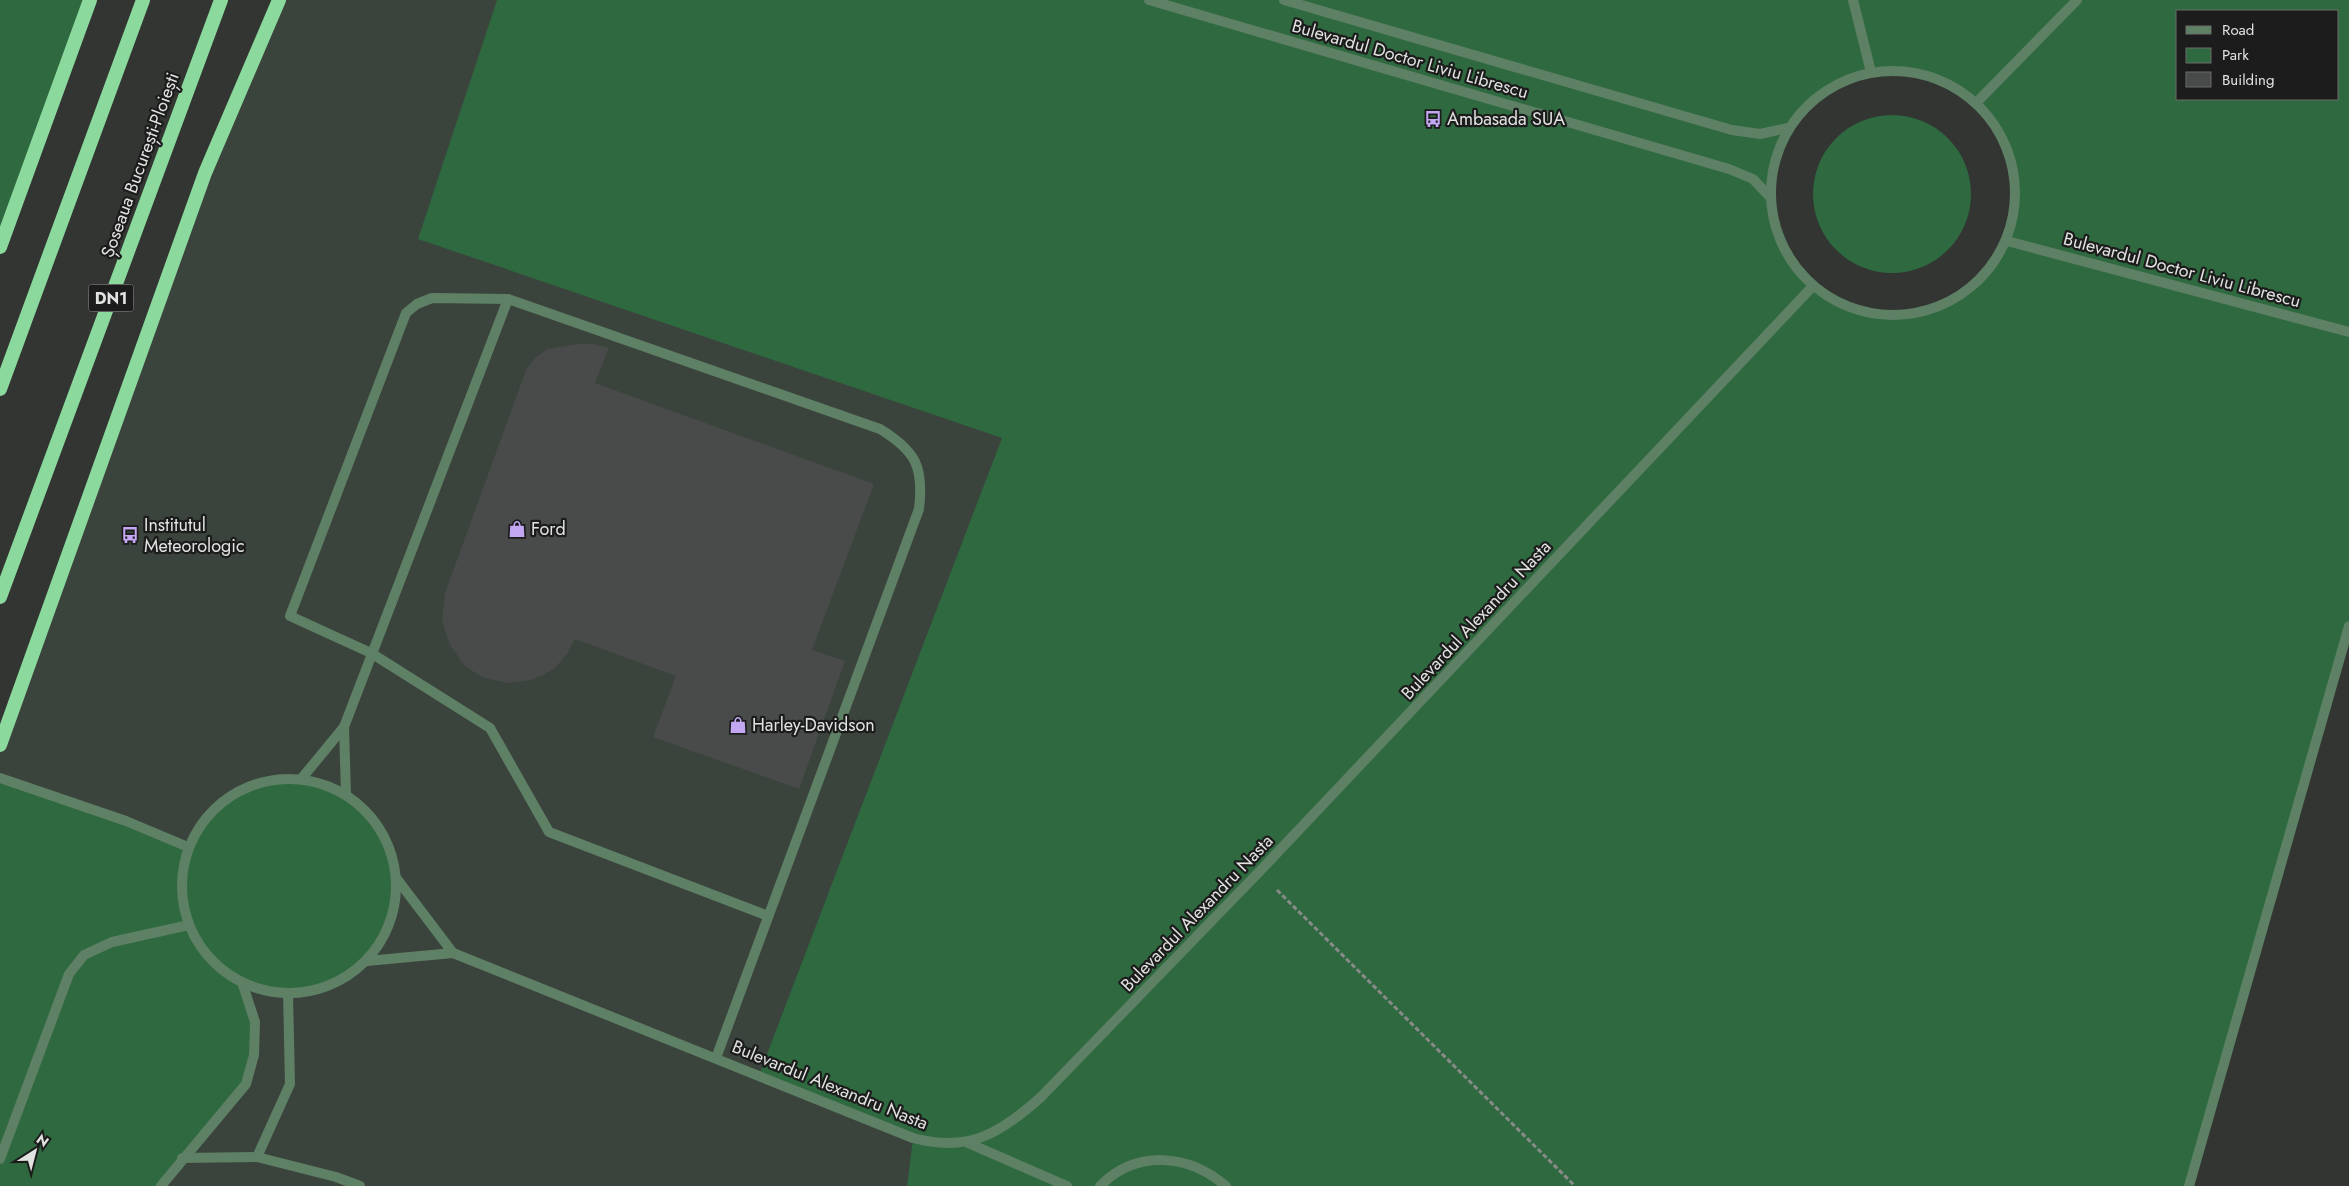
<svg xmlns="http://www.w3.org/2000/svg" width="2349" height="1186" font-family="Jost,sans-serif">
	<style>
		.built { fill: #3b433d }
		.green { fill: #2e693f; fill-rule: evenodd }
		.building { fill: #484b49 }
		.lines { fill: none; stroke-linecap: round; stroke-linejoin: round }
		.path { stroke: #898b89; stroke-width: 3; stroke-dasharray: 5 2.5; stroke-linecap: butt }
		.service { stroke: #5e8065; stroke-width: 10 }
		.minor { stroke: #5e8065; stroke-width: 10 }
		.tertiary { stroke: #5e8065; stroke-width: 10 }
		.trunk { stroke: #8bd99d; stroke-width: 14 }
		.labels { text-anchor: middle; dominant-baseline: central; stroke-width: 4.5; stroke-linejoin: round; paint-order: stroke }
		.shield { fill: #1b1c1b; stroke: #a6a7a6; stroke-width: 1 }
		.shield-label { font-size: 16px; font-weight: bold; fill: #e1e3e1 }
		.street-label { font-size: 18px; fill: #e1e3e1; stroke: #1b1c1b }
		.poi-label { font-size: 18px; fill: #e1e3e1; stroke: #1b1c1b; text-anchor: start }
	</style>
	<rect width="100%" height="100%" fill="#323532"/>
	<path class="built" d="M279 0H1853L1871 72 1842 80 1816 96 1801 111 1788 128 1778 148 1772 169 1770 197 1774 224 1787 254 1813 286 913 1138 907 1186H0V745L154 317Z"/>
	<g class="green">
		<path d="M0 0H90L0 227Z"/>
		<path d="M497 0H2349V626L2189 1186H907L913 1138 759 1075 1002 438 418 239ZM2178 11H2338V99H2178ZM1896 70C1925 73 1954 82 1977 102 2032 151 2026 237 1974 284 1951 305 1919 317 1889 316 1792 310 1735 197 1795 119 1807 103 1824 88 1843 80 1859 73 1878 71 1896 70Z"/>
		<circle cx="1892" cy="194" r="79"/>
		<path d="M0 778 188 847C197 831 206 816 219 804 224 799 232 796 238 792 325 742 427 835 388 927 381 945 368 963 351 974 317 996 281 996 243 982L255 1022 246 1084 161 1186H0Z"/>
	</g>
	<path class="building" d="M579 344H593L609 348 595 383 874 484 812 650 845 661 799 789 653 737 676 676 575 639 567 654 556 667 545 674 531 680 508 683 484 678 474 672 464 665 450 645 442 620 445 593 526 370 535 358 547 349Z"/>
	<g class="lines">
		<path class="path" d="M1277 890 1575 1186"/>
		<g class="service">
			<path d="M1853 0 1871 72"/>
			<path d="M344 727 346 794"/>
			<path d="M302 778 344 727 508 299"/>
			<path d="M716 1058 919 509C924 467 916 451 880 429L508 299 432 298 417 304 406 313 290 616 371 653 490 728 549 832 768 916"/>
			<path d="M968 1143 1067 1186"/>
			<path d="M257 1157 290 1084 288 993"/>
			<path d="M182 1158 257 1157 336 1177 360 1186"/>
			<path d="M161 1186 246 1084 254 1055 255 1022 242 982"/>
			<path d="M1100 1186C1137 1149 1188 1154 1226 1186"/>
			<path d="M2189 1186 2349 626"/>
		</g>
		<g class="minor">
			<path d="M1977 102 2077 0"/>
			<path d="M0 778 126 821 188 847"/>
			<circle cx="289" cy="886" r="107"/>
			<path d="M397 879 453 953"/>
			<path d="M367 961 453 953 913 1138C969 1153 1001 1133 1041 1097L1259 872 1813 286"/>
			<path d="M0 1159 69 974 84 955 112 942 189 925"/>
		</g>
		<g class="tertiary">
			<path d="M1149 0 1729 169 1753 179 1770 197"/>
			<path d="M1284 0 1732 130 1760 134 1788 128"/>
			<circle cx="1893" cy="193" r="122"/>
			<path d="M2007 241 2349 332"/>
		</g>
		<g class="trunk">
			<path d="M0 247 90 0"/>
			<path d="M0 389 143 0"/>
			<path d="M0 597 221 0"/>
			<path d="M0 745 205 173 279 0"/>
		</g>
	</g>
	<defs>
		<g id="bus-bare" transform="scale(1.35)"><path d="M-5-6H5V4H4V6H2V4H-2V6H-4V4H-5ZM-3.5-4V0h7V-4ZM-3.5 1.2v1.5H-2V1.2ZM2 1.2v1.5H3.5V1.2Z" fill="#c3a7f2" stroke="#1b1c1b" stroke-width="2.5" paint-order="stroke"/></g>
		<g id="shop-bare" transform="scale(1.35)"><path d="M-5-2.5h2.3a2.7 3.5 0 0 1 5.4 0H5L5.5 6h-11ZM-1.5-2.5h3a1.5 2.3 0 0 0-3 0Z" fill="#c3a7f2" stroke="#1b1c1b" stroke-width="2.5" paint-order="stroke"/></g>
	</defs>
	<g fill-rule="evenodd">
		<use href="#bus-bare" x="1433" y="119"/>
		<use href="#shop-bare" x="517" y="529"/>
		<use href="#bus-bare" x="130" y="535"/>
		<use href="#shop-bare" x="738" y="725"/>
	</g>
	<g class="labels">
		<rect class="shield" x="88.5" y="284.5" width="45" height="27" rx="4"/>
		<g class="shield-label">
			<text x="111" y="298">DN1</text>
		</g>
		<g class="street-label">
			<text transform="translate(1410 59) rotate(16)">Bulevardul Doctor Liviu Librescu</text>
			<text transform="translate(140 165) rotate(-70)">Șoseaua București-Ploiești</text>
			<text transform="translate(2182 270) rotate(15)">Bulevardul Doctor Liviu Librescu</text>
			<text transform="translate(1476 620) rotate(-47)">Bulevardul Alexandru Nasta</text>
			<text transform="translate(1197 913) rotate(-46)">Bulevardul Alexandru Nasta</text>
			<text transform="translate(830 1085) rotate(22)">Bulevardul Alexandru Nasta</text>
		</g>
		<g class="poi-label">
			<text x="1447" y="119">Ambasada SUA</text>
			<text x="144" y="525">Institutul<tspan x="144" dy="21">Meteorologic</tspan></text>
			<text x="531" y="529">Ford</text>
			<text x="752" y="725">Harley-Davidson</text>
		</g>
	</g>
	<rect x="2176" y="10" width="162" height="90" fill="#1b1c1b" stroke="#6a6c6a"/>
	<rect x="2186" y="26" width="25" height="8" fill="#5e8065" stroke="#6a6c6a"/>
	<text x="2222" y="35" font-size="15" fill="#e1e3e1">Road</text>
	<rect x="2186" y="48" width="25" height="15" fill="#2e693f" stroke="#6a6c6a"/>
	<text x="2222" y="60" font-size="15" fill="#e1e3e1">Park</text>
	<rect x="2186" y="72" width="25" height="15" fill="#484b49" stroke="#6a6c6a"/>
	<text x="2222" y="85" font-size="15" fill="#e1e3e1">Building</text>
	<g transform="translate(35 1151) rotate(36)" stroke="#1b1c1b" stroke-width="4" paint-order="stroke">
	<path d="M0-4L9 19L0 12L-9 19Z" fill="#e1e3e1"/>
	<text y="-8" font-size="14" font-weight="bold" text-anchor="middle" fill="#e1e3e1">N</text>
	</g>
</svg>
